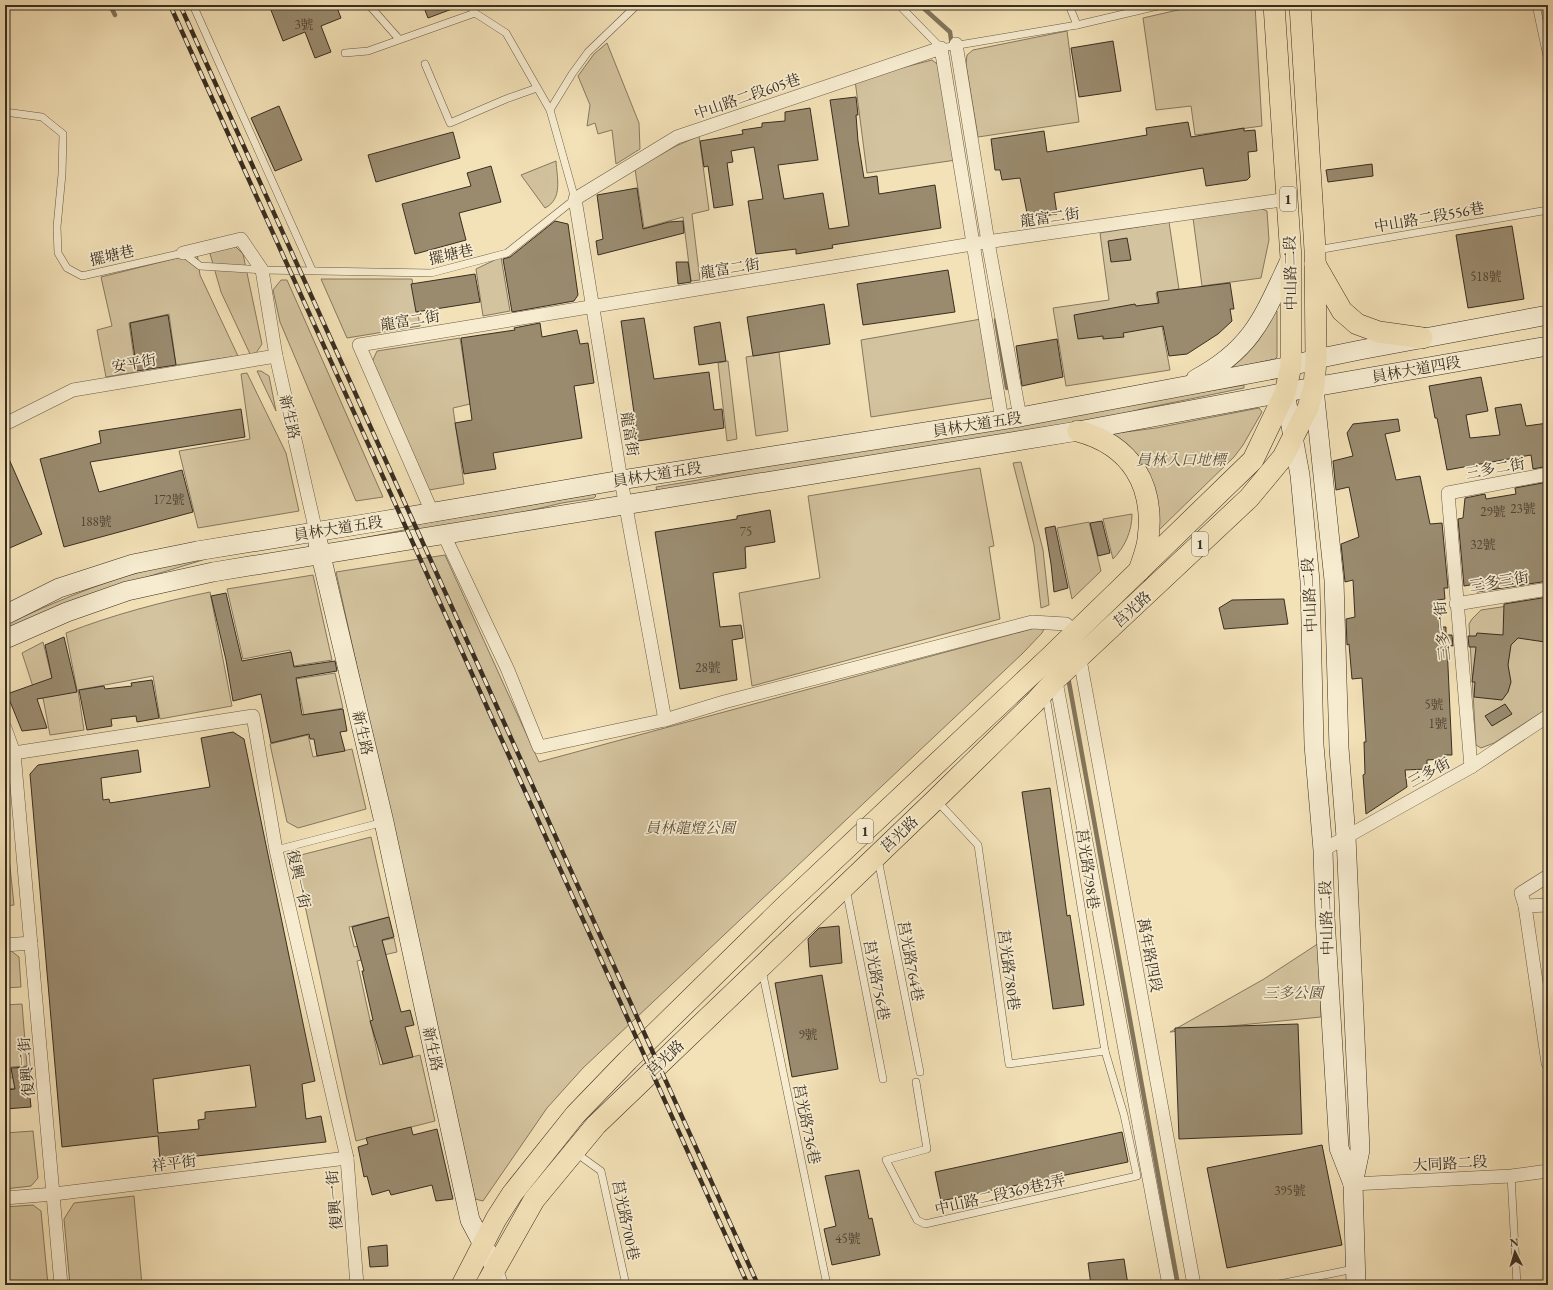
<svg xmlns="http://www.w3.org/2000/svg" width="1553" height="1290" font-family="'EB Garamond','Noto Serif TC',serif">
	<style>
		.green { fill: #d3c39e; stroke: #867860 }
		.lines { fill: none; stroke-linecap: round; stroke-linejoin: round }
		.stream { stroke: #83755c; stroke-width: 4.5 }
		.building { fill: #9a8b6f; stroke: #392e21; fill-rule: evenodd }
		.lane-casing { stroke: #685b46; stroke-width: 8 }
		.street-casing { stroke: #685b46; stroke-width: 14 }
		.secondary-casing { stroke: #392e21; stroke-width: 20 }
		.primary-casing { stroke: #392e21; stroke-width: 22 }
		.lane { stroke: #f7ecd0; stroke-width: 7 }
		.street { stroke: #f7ecd0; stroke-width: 13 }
		.secondary { stroke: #f7ecd0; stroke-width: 19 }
		.primary { stroke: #f3e1b7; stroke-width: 21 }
		.rail-casing { stroke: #392e21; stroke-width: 4.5 }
		.rail { stroke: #f7ecd0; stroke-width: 3; stroke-dasharray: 9; stroke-linecap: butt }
		.labels { text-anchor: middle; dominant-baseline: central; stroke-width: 3.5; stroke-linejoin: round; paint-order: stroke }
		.number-label { font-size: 13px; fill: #514534 }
		.shield { fill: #f7ecd0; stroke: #726756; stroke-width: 1 }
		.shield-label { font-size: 14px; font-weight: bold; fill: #392e21 }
		.street-label { font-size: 15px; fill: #392e21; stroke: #f7ecd0 }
		.park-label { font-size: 15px; font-style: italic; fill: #584c3a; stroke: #f7ecd0 }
	</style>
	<rect width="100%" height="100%" fill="#f3e1b7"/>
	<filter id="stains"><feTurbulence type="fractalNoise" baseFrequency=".005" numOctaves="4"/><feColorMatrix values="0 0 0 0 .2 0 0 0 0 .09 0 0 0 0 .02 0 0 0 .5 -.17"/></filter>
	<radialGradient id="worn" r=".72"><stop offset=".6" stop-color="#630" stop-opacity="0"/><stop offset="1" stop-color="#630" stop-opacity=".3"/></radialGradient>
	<g class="green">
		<path d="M1191 5H1255L1262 126 1195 135 1191 106 1156 110 1143 18 1182 9Z"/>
		<path d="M1067 31 1079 122 978 137 966 64 967 55 973 50Z"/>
		<path d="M607 43 639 123 640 149 616 164 612 130 598 134 595 123 587 126 590 105 578 76 594 54Z"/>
		<path d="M932 60 941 67 956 160 867 173 855 80Z"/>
		<path d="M699 136 709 210 692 214 700 280 691 281 683 217 644 228 635 169 676 146Z"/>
		<path d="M556 161C557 178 563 199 545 208L521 175Z"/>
		<path d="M1260 208 1267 211 1269 240 1261 278 1202 286 1193 218Z"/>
		<path d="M1169 222 1179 289 1156 293 1170 370 1066 386 1053 308 1109 300 1100 233Z"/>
		<path d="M235 246 243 254 262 344 256 353 250 354 221 292 209 250Z"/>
		<path d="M197 253 200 275 238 356 176 365 169 314 129 323 136 372 106 377 97 330 112 326 101 277Z"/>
		<path d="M501 257 510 311 483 316 476 269Z"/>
		<path d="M321 279H412L420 326 347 338Z"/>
		<path d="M281 280H287L383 497 356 501 280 322 273 290Z"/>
		<path d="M1274 311H1277V357L1275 359 1234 368 1232 364Z"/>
		<path d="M981 319 992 398 871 417 861 340Z"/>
		<path d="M460 338 470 404 453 408 464 484 429 490 372 362 377 351Z"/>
		<path d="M779 352 788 431 756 436 746 357Z"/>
		<path d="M728 361 737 439 727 441 718 363Z"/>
		<path d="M257 371H261L269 376 276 411Z"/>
		<path d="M247 373 286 453 299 511 198 528 179 451 250 439 241 374Z"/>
		<path d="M1244 385V388L1141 409 1110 418 657 491 656 487 698 480 744 470Z"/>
		<path d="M1259 408 1262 412 1243 445 1234 457 1159 530 1110 434 1156 428Z"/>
		<path d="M1021 462 1043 550 1049 605 1041 608 1034 545 1013 463Z"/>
		<path d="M980 468 994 546 989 547 1000 619 752 686 739 593 820 578 808 496Z"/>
		<path d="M594 494 596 496 594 498 562 503 511 515 347 541 404 530 413 525Z"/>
		<path d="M1132 514C1132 531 1125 547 1113 559L1103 519Z"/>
		<path d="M1089 522 1101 571 1072 599 1057 528Z"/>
		<path d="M445 555 539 762 1046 625 1042 633 1023 653 583 1068 547 1108 483 1201 475 1199 336 572Z"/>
		<path d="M206 559 78 598 5 629V625C70 595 135 567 206 559Z"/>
		<path d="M313 575 332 660 294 666 290 650 243 659 227 589Z"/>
		<path d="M210 592 232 706 160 719 153 676 78 690 84 730 50 735 43 698 37 699 22 653 43 642 56 694 77 690 66 633C112 615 161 602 210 592Z"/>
		<path d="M1548 600V708L1494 743 1481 748 1476 745 1469 624 1472 619 1481 610Z"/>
		<path d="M335 673 343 708 304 715 296 679Z"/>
		<path d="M308 735 313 757 352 749 366 809 298 828 287 822 270 744Z"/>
		<path d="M371 837 389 917 349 927 354 947 394 938 397 952 357 961 380 1065 420 1055 435 1121 356 1141 296 864 301 855Z"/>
		<path d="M5 838H7L14 905 5 906Z"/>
		<path d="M1319 943 1321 1017 1170 1032 1264 979Z"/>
		<path d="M5 950H10L19 957 21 987 5 988Z"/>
		<path d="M22 1004 27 1066 11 1067V1078L28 1077 29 1087 5 1089V1005Z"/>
		<path d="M33 1131 38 1178 31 1186 5 1189V1133Z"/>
		<path d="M134 1196 142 1285H70L64 1219 74 1203Z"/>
		<path d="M33 1205 41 1211 48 1285H5V1207Z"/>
	</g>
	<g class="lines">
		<g class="stream">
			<path d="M110 5 115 15"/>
			<path d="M920 5 950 32 952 46"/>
			<path d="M996 320 1007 388"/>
			<path d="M1068 677 1178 1285"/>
		</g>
	</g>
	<g class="building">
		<path d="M269 5H336L341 18 321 26 331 52 315 58 305 32 283 41Z"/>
		<path d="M423 5H460V6L428 18Z"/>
		<path d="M1113 41 1121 91 1079 97 1071 48Z"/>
		<path d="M856 97 858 115H856L858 141 864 178 877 176 879 194 935 185 941 228 832 245 833 248 796 254V249L756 254 748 201 763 199 754 147 731 151 733 162 727 163 733 205 714 208 708 166 704 167 700 141 743 134 742 130 762 127V123L785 121V112L810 108 818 160 778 165 784 199 823 193 829 229 849 226 830 100Z"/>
		<path d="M279 106 302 160 275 171 251 118Z"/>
		<path d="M1188 122 1191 137 1244 128V131L1255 130 1257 151 1248 152 1250 177 1247 180 1206 186 1203 168 1054 193 1057 214 1028 218 1020 178 1002 180 1000 170H995L991 139 1044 131 1047 152 1147 135 1146 128Z"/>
		<path d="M453 132 460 158 376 182 368 155Z"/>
		<path d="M1372 164 1373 176 1328 182 1326 170Z"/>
		<path d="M491 166 501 202 459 213 466 240 415 254 402 204 471 186 467 173Z"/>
		<path d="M637 188 643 229 669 222 683 221 684 233 598 255 596 241 603 239 597 195Z"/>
		<path d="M555 221 568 224 578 295 574 301 512 312 503 259 510 257Z"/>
		<path d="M1512 226 1524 299 1468 308 1456 235Z"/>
		<path d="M1127 238 1131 260 1111 262 1108 241Z"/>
		<path d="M676 262H688L691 282 678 284Z"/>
		<path d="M948 270 955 312 863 325 857 284Z"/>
		<path d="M475 274 480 302 416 312 411 284Z"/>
		<path d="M1230 283 1234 309H1230L1232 321 1218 334 1187 354 1169 356 1163 326 1123 333 1124 337 1103 339V336L1078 339 1074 315 1135 304 1136 306 1159 303 1157 292Z"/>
		<path d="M824 304 830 344 753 356 747 317Z"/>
		<path d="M168 315 176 365 137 371 130 323Z"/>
		<path d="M644 318 654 379 709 372 714 410 722 409 724 428 638 441 621 321Z"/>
		<path d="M720 322 726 361 699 365 694 327Z"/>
		<path d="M540 323 542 337 577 330 580 344 588 343 594 383 574 386 582 438 493 453 496 469 464 474 455 423 472 420 461 338 515 330 514 328Z"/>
		<path d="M1057 339 1063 377 1022 386 1016 346Z"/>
		<path d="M1481 377 1488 411 1466 415 1470 438 1500 435 1495 408 1521 404 1526 426 1548 423V466L1533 469 1531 455 1447 470 1437 418H1435L1429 386Z"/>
		<path d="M241 409 245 437 90 462 99 492 182 470 193 512 64 547 40 459 101 443 99 431Z"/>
		<path d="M1398 419 1400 431 1385 434 1396 480 1420 476 1430 524 1442 523 1448 588H1444L1445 599 1437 600 1439 627H1446V635H1452L1453 646 1447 645 1452 755H1444V759L1427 760V769L1405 770 1407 787 1366 814 1363 775 1365 774 1364 742H1366L1362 678 1352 679 1349 644 1347 645 1346 619 1355 617 1353 580 1345 582 1341 544 1359 537 1349 487 1336 490 1333 461 1353 456 1347 433 1353 424Z"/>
		<path d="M5 450 42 534 5 550Z"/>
		<path d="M1548 482V581L1477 592 1476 584 1464 586 1458 519 1463 518 1465 498 1485 494 1486 499 1516 494 1515 488Z"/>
		<path d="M770 510 775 542 745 547 746 568 713 573 720 627 741 625 743 638 732 640 737 680 680 689 655 532 737 519V516Z"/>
		<path d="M1102 521 1110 553 1098 556 1090 523Z"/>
		<path d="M1055 526 1068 588 1054 592 1051 564 1045 528Z"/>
		<path d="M226 593 242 661 291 652 294 667 335 661 337 671 296 678 302 715 343 709 347 731 340 732 345 751 317 756 314 739H310L309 734 271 743 261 694 233 701 226 660 211 596Z"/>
		<path d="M1548 597 1545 642 1518 638 1511 645 1508 665 1511 682 1508 692 1502 700 1474 697 1475 682H1472L1476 647H1469L1468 636H1476L1477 633 1503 635 1504 604Z"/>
		<path d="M1284 599 1288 624 1224 629 1219 608 1232 600Z"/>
		<path d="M64 637 77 692 37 699 47 728 22 731 7 694 52 678 45 645Z"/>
		<path d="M152 680 159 718 137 722 136 716 111 719 112 726 87 730 79 690 104 686 105 689 132 686 131 683Z"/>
		<path d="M1505 704 1512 714 1492 726 1485 716Z"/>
		<path d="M233 732 244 739 315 1081 302 1084 306 1119 321 1116 326 1142 160 1160 158 1136 62 1147 30 774 38 765 138 750 141 772 101 778 103 800 109 799 110 803 210 787 201 738ZM250 1065 256 1107 205 1112V1119L198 1120 199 1129 158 1133 153 1079Z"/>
		<path d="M1050 788 1067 916 1070 915 1084 1005 1053 1009 1022 792Z"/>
		<path d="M389 917 394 937 382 940 401 1012 410 1010 414 1025 405 1027 413 1057 383 1064 370 1021 373 1020 362 971H364L352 927Z"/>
		<path d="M839 926 842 963 810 967 808 939 819 928Z"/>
		<path d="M822 975 838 1069 792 1077 775 983Z"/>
		<path d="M1298 1024 1302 1134 1179 1139 1175 1028Z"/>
		<path d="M27 1067 31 1107 5 1109V1090L15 1089 11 1068Z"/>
		<path d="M411 1127 413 1135 437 1129 453 1199 436 1201 432 1185 391 1195 389 1190 372 1195 367 1176 364 1177 358 1147 368 1144 366 1138Z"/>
		<path d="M1122 1132 1128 1162 941 1201 935 1172Z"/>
		<path d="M1322 1145 1342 1245 1227 1268 1207 1168Z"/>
		<path d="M859 1170 869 1219 872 1218 880 1255 832 1265 824 1229 836 1226 825 1176Z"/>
		<path d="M387 1245 388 1266 370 1267 368 1247Z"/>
		<path d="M1124 1259 1128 1285H1091L1088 1263Z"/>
	</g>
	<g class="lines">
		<g class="lane-casing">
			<g id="lane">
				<path d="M193 5 312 270"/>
				<path d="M369 5 399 39"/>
				<path d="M470 5 475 13"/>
				<path d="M899 5 941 48 1077 25 1162 5"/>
				<path d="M1069 5 1077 25"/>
				<path d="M1536 5 1548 61"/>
				<path d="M345 53 368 51 475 13 506 33 550 110"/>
				<path d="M425 64 450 123 506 99 537 88"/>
				<path d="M5 112 42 117 63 134 62 174 57 227 58 253 67 268 82 276 183 253 200 266 262 270 431 273 507 253 575 199 550 110 572 74 588 52 637 5"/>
				<path d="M1317 250 1548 210"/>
				<path d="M937 801 978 845 1009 1064 1105 1051"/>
				<path d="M276 850 384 822"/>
				<path d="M878 859 920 1072"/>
				<path d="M846 889 883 1079"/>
				<path d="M762 970 827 1285"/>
				<path d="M916 1082 927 1149 886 1160 917 1220 925 1224 1137 1176 1124 1115 1105 1051 1046 696"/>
				<path d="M576 1153 601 1171 626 1285"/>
				<path d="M1511 1176 1517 1285"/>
				<path d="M1274 1285 1354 1269"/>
			</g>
		</g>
		<g class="street-casing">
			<g id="street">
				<path d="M956 44 988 242 1020 417"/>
				<path d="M183 253 241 239 262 270 276 356 316 532"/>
				<path d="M5 424 73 390 276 356"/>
				<path d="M432 512 359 345 972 244 1288 199"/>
				<path d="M444 535 507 668 539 747 665 720 724 702 1032 622 1066 624 1075 632 1194 1285"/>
				<path d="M1456 604 1548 589"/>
				<path d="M1055 676 1169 1285"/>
				<path d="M665 720 621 480 575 199 677 137 941 48 1002 420"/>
				<path d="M5 728 14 753 61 1285"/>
				<path d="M14 753 253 716 276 850 347 1158 357 1285"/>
				<path d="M1471 767 1448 493 1548 474"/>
				<path d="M1323 850 1471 767 1548 716"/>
				<path d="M1548 876 1521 893 1525 906 1548 1063"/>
				<path d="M1525 906 1548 905"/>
				<path d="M5 945 31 943"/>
				<path d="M1353 1184 1511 1176 1548 1171"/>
				<path d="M5 1198 54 1194 347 1158"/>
				<path d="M495 1267 502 1285"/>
			</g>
		</g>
		<g class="secondary-casing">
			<g id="secondary">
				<path d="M1196 379C1254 348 1264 315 1291 258"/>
				<path d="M1314 389 1334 580 1339 748 1346 837 1360 1150 1353 1184 1356 1285"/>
				<path d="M1285 393 1300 475 1310 581 1314 745 1323 850 1325 918 1339 1148 1353 1184"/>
				<path d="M318 543 384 822 470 1220 495 1267"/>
				<path d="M5 615 59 588 133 564 197 551 376 522 621 480 1020 417 1291 366 1316 359 1360 350 1548 315"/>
				<path d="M5 639 67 612 127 591 213 572 1078 431 1314 387 1548 346"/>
			</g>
		</g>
		<g class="primary-casing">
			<g id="primary">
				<path d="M1315 264 1342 311 1357 324 1379 332 1422 338"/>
				<path d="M1078 431C1131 445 1155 485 1148 539 1147 550 1142 561 1139 571"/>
				<path d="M462 1285 496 1219 512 1194 575 1115 628 1060 784 907 1051 656 1253 460 1285 393 1291 366V258L1274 5"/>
				<path d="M486 1285 534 1200 596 1125 935 800 1034 703 1056 679 1249 498 1283 457 1308 408 1314 387 1316 359 1315 250 1300 5"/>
			</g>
		</g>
		<use href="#lane" class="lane"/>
		<use href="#street" class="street"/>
		<use href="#secondary" class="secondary"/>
		<use href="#primary" class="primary"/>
		<g class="rail-casing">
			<g id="rail">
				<path d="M170 5 748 1285"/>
				<path d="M180 5 758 1285"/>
			</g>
		</g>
		<use href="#rail" class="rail"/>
	</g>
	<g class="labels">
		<g class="number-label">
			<text x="304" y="24">3號</text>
			<text x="1486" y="276">518號</text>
			<text x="169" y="499">172號</text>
			<text x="1523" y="508">23號</text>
			<text x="1493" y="511">29號</text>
			<text x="96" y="521">188號</text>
			<text x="746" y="531">75</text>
			<text x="1483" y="544">32號</text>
			<text x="708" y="667">28號</text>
			<text x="1434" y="704">5號</text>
			<text x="1438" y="723">1號</text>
			<text x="808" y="1034">9號</text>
			<text x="1290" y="1190">395號</text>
			<text x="848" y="1238">45號</text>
		</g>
		<g class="shield">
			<rect x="1280" y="187" width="16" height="24" rx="3"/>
			<rect x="1192" y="532" width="16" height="24" rx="3"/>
			<rect x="857" y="819" width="16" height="24" rx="3"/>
		</g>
		<g class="shield-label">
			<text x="1288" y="199">1</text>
			<text x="1200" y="544">1</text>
			<text x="865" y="831">1</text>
		</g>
		<g class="street-label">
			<text transform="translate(747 96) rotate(-19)">中山路二段605巷</text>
			<text transform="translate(1050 217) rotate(-8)">龍富二街</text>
			<text transform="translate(1429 217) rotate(-10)">中山路二段556巷</text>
			<text transform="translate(451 254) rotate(-13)">擺塘巷</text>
			<text transform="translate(112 255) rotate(-13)">擺塘巷</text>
			<text transform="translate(730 268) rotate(-9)">龍富二街</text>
			<text transform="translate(1290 273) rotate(-91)">中山路二段</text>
			<text transform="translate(410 320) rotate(-9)">龍富二街</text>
			<text transform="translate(134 363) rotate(-10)">安平街</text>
			<text transform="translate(1416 369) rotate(-10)">員林大道四段</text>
			<text transform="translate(290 417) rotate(77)">新生路</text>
			<text transform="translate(977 424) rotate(-9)">員林大道五段</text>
			<text transform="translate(630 434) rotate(81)">龍富街</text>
			<text transform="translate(1495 468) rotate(-10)">三多二街</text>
			<text transform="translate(657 474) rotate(-9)">員林大道五段</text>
			<text transform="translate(338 528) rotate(-9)">員林大道五段</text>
			<text transform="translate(1499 581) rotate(-9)">三多三街</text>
			<text transform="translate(1309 595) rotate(-93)">中山路二段</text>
			<text transform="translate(1132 609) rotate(-43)">莒光路</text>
			<text transform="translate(1442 631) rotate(-95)">三多一街</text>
			<text transform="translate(363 733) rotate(77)">新生路</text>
			<text transform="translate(1429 772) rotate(-29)">三多街</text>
			<text transform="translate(899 834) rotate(-44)">莒光路</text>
			<text transform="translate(1088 869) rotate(81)">莒光路798巷</text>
			<text transform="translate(299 879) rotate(77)">復興一街</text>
			<text transform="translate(1326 918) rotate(-92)">中山路二段</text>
			<text transform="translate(1150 955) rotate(79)">萬年路四段</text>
			<text transform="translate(911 961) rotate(79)">莒光路764巷</text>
			<text transform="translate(1009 970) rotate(82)">莒光路780巷</text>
			<text transform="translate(877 980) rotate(79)">莒光路756巷</text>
			<text transform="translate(433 1049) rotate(78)">新生路</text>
			<text transform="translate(665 1058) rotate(-44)">莒光路</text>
			<text transform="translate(26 1067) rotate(-95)">復興二街</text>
			<text transform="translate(807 1124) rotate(78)">莒光路736巷</text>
			<text transform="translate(174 1163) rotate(-7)">祥平街</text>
			<text transform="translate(1450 1163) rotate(-3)">大同路二段</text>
			<text transform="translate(1000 1194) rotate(-13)">中山路二段369巷2弄</text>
			<text transform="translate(334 1200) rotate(-95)">復興一街</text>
			<text transform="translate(626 1220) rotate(78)">莒光路700巷</text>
		</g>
		<g class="park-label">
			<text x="1181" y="459">員林入口地標</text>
			<text x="690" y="827">員林龍燈公園</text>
			<text x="1293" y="992">三多公園</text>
		</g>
	</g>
	<rect width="1553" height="1290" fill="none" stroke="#f3e1b7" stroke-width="20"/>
	<rect x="6" y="6" width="1541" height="1278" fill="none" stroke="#392e21" stroke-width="2"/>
	<rect x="10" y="10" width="1533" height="1270" fill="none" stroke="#392e21"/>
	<g transform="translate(1515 1252) rotate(355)" stroke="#f7ecd0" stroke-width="3" paint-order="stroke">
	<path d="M0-3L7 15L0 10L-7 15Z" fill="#392e21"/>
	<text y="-6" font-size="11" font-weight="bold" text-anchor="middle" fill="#392e21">N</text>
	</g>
	<rect width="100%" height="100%" filter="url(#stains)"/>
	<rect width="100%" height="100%" fill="url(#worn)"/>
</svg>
